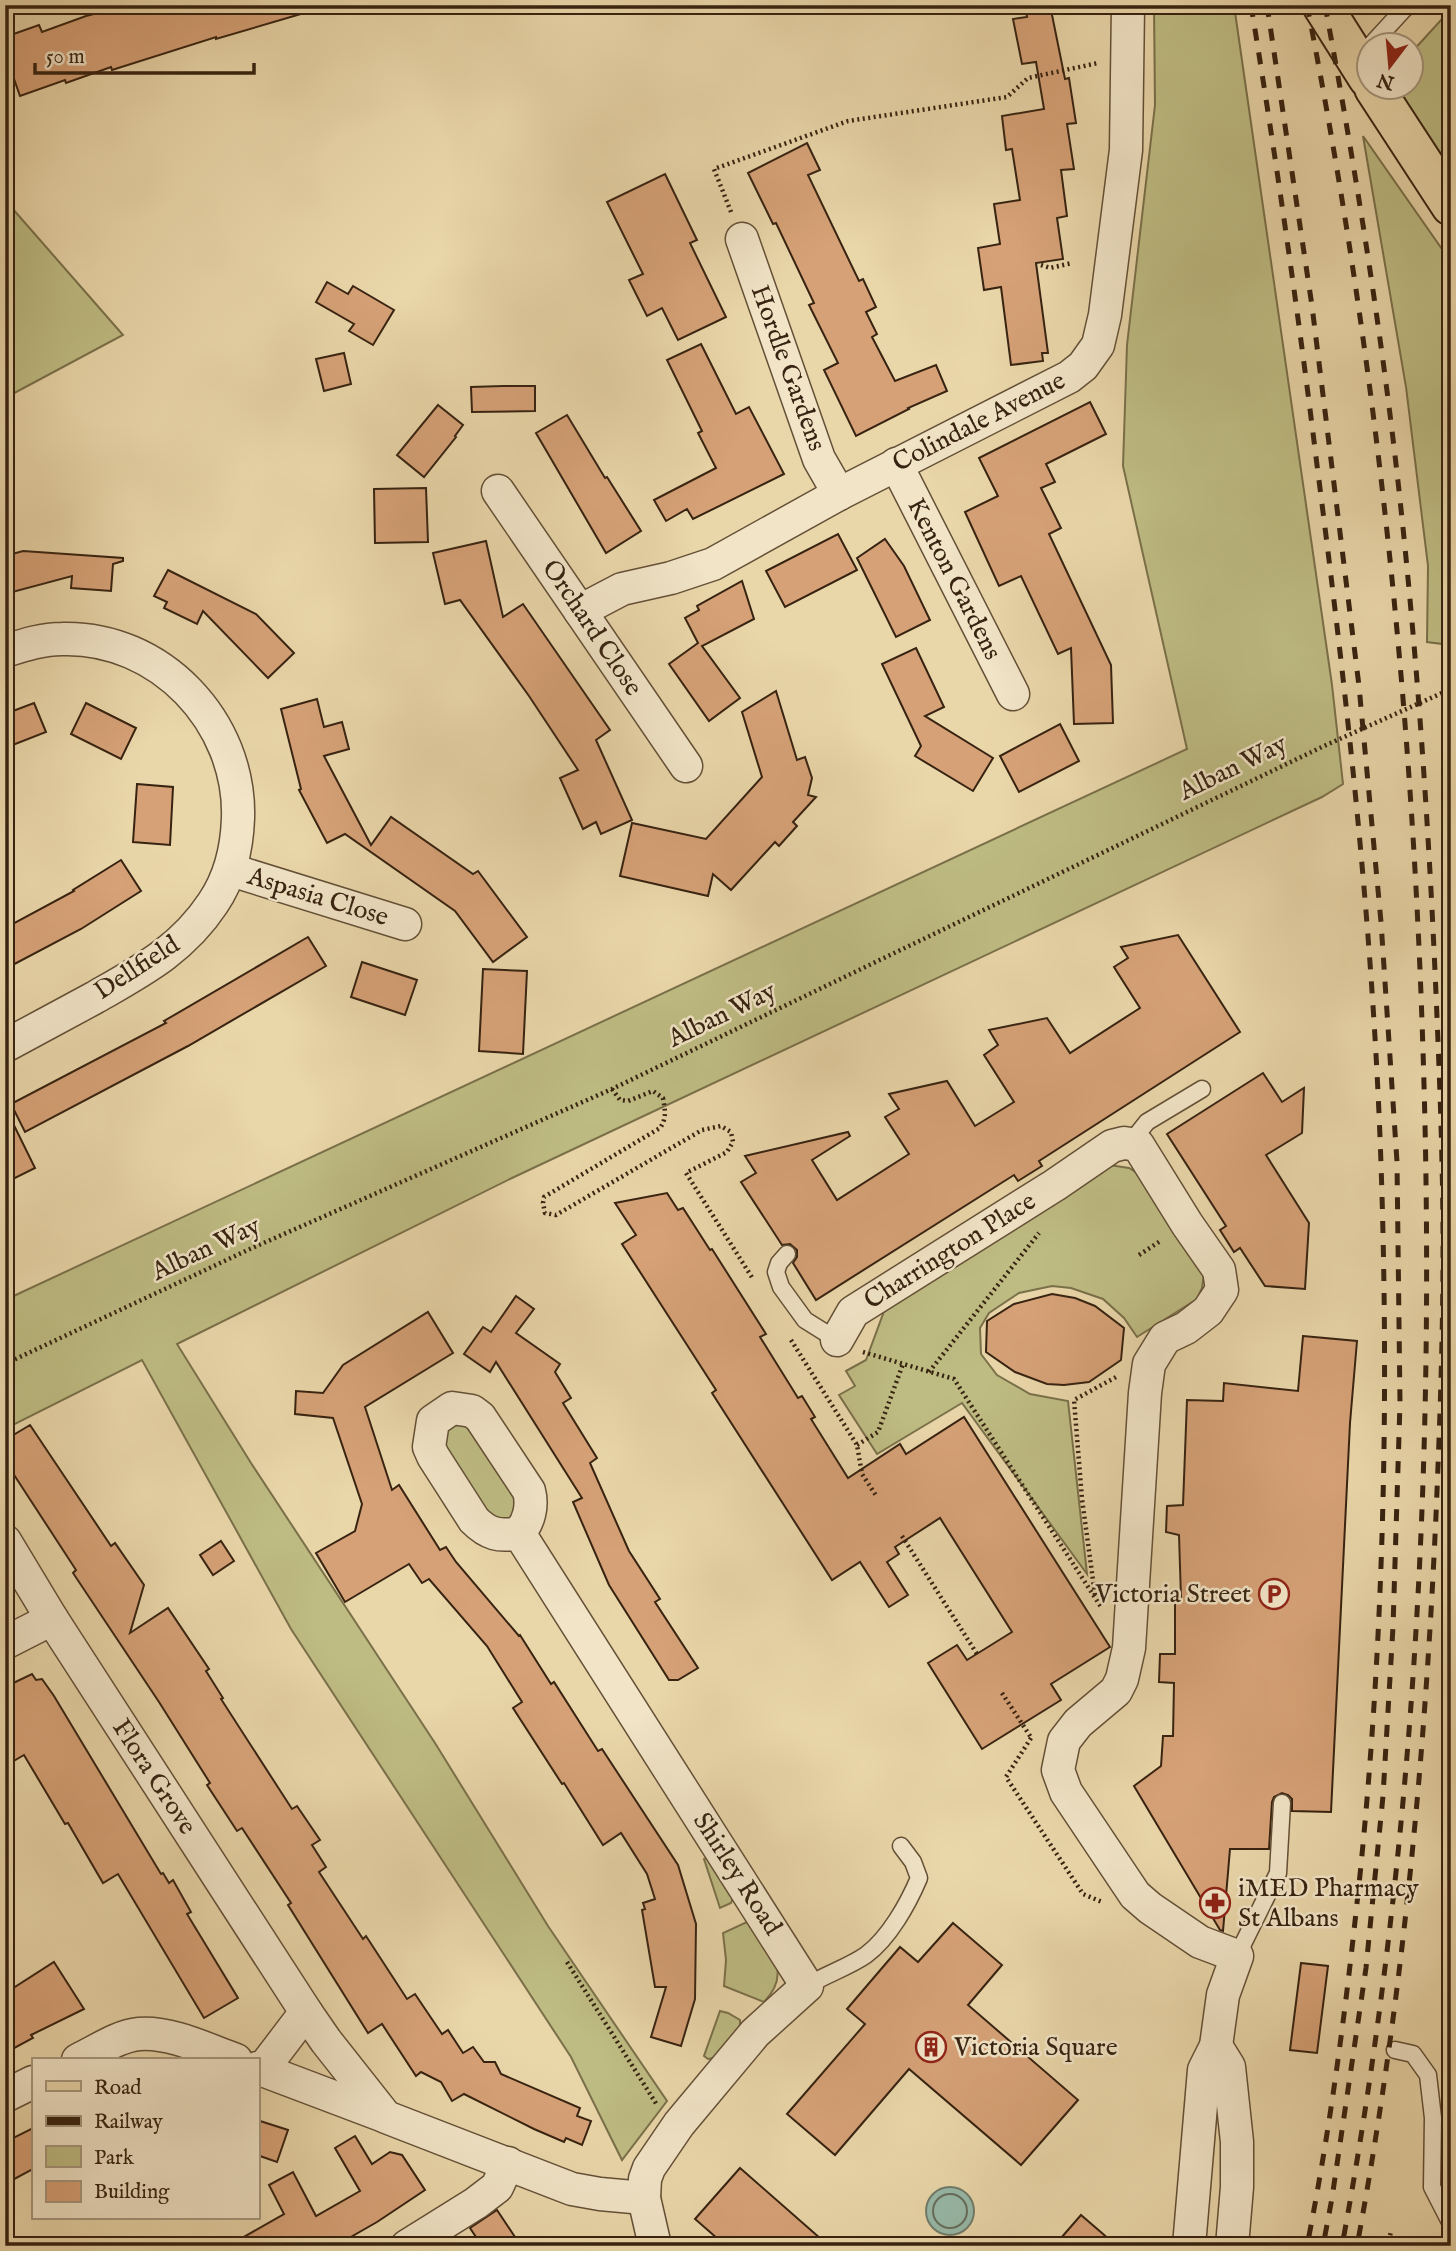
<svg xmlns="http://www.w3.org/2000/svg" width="1456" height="2251" font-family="'IM FELL English',serif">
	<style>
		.green { fill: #bebc83; stroke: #7a704a; stroke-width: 2 }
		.water { fill: #97b9a8; stroke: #717d6c; stroke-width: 2 }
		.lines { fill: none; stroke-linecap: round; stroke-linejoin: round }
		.shore { stroke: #676e5c; stroke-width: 2 }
		.building { fill: #d6a177; stroke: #372311; stroke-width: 2 }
		.service-casing { stroke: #645037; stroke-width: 19 }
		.minor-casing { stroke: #645037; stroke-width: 35 }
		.primary-casing { stroke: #372311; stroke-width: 42 }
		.path { stroke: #372311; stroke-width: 4.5; stroke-dasharray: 2 3.5; stroke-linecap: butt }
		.service { stroke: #f1e4c7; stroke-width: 16 }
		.minor { stroke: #f1e4c7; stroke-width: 32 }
		.primary { stroke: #e9d6a9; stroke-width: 38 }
		.rail { stroke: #372311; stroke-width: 5; stroke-dasharray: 12 12; stroke-linecap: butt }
		.labels { text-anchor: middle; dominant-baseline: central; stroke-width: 5; stroke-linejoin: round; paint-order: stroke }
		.street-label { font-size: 26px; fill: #372311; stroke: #f1e4c7 }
		.poi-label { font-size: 26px; fill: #372311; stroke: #f1e4c7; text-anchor: start }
	</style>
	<rect width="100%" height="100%" fill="#e9d6a9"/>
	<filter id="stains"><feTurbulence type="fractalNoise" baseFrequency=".00286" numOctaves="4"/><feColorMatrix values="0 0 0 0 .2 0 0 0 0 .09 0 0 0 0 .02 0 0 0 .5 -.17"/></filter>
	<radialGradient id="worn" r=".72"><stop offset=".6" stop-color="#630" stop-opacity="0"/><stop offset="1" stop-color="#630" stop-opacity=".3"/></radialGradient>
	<g class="green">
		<path d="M1154 5H1234L1332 685 1343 784 1322 797 512 1178 177 1344 251 1463 435 1743 548 1926 667 2101 622 2160 571 2057 291 1629 142 1360 5 1429V1300L1187 749 1123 466 1127 345 1155 105Z"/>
		<path d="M1451 9V180L1391 88H1410L1411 53Z"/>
		<path d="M1363 136 1451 262V645L1427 642 1428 566 1406 387Z"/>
		<path d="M5 200 123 335 5 398Z"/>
		<path d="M1109 1165 1129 1168 1142 1176 1204 1274 1202 1288 1197 1299 1137 1337 1124 1318 1103 1299 1071 1288 1052 1286 1019 1293 989 1313 980 1328 981 1354 997 1375 1030 1394 1068 1401 1087 1574 962 1403 877 1454 839 1395 855 1386 846 1371 866 1360 886 1306Z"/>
		<path d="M455 1422 468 1423 519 1497 518 1512 505 1523 484 1517 440 1437Z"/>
		<path d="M708 1857 734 1896 731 1903 720 1908 704 1859Z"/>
		<path d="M749 1921C768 1950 794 1971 764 2002L724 1986 726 1960 723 1933Z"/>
		<path d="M720 2011 728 2013 740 2020V2026L714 2058 708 2059 704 2056Z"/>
	</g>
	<circle class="water" cx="950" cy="2211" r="24"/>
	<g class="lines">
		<circle class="shore" cx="950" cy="2211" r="17"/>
	</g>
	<g class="building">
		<path d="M129 5H310L311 11 216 39V37L112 70 111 67 66 83 65 80 20 96 5 53V37L39 25 42 32 86 16Z"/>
		<path d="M1025 5H1050L1065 79 1069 78 1076 123 1067 124 1074 169 1061 170 1067 216 1057 218 1063 259 1036 263 1048 353H1042L1043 361 1011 365 1001 287 984 290 978 248 1000 244 994 204 1020 200 1012 149 1006 150 1002 116 1044 109 1036 62 1022 64 1013 19 1027 17Z"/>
		<path d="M807 143 820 170 808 175 859 281 863 279 876 307 866 312 877 334 872 337 895 381 936 365 947 391 908 408 909 409 856 436 824 370 838 363 809 305 814 303 776 223 773 224 748 173Z"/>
		<path d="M665 174 697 240 690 243 726 317 678 340 662 308 647 316 629 280 643 274 607 202Z"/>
		<path d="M327 282 348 294 353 286 394 310 373 345 349 331 354 324 316 302Z"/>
		<path d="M701 344 736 414 749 407 784 474 693 519 687 509 666 521 654 500 716 468 698 433 702 431 667 360Z"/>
		<path d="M344 353 351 384 324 391 316 359Z"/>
		<path d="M503 386H535V411L472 412 471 387Z"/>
		<path d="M1090 402 1106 434 1046 464 1055 482 1041 488 1061 528 1049 534 1111 665 1113 723 1074 724 1071 648 1058 654 1021 576 999 586 965 512 998 496 979 458Z"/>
		<path d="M438 405 463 425 455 436 456 437 424 477 397 455Z"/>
		<path d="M567 415 605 478 607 477 641 531 606 553 536 433Z"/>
		<path d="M426 488 428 542 375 543 374 489Z"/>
		<path d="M838 534 857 570 785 607 766 571Z"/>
		<path d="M885 539 904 566 930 620 896 637 857 558Z"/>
		<path d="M486 541 503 617 523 604 610 730 596 740 632 820 601 834 596 822 583 829 560 778 578 770 529 696 460 600 445 604 433 553Z"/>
		<path d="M23 551 123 558V561L113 564 111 591 71 588 72 576 5 594V556Z"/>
		<path d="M168 570 256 614 294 653 268 678 203 611 197 624 164 608 167 602 154 596Z"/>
		<path d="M742 581 754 619 702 646 740 698 709 721 669 664 698 643 685 618 699 610 697 606Z"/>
		<path d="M916 648 944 707 925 716 993 758 973 791 915 756 921 746 882 664Z"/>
		<path d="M776 691 797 760 805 757 812 778 808 795 816 797 793 822 797 826 779 846 775 842 731 890 713 874 708 896 620 876 632 823 706 839 762 777 742 712Z"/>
		<path d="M317 699 324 727 342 722 349 749 324 756 371 845 391 817 473 874 478 871 527 937 493 962 455 911 345 834 327 843 299 790 301 789 281 709Z"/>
		<path d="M34 703 46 732 5 748V714Z"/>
		<path d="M86 703 136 728 121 759 71 734Z"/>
		<path d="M1060 724 1079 761 1019 792 1000 756Z"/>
		<path d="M137 784 173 787 170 845 133 842Z"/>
		<path d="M121 860 141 891 81 929 5 969V928L74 891 73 890Z"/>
		<path d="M1178 935 1240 1032 1039 1161 1042 1166 1018 1181 1014 1175 816 1300 793 1263 797 1257V1250L790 1244 782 1245 741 1182 756 1173 745 1156 848 1132 850 1136 812 1160 837 1200 909 1154 885 1117 899 1109 889 1094 947 1081 975 1126 1014 1102 984 1055 998 1045 989 1030 1047 1018 1070 1053 1140 1008 1114 967 1128 958 1121 947Z"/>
		<path d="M308 937 326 966 188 1046 25 1132 11 1104 166 1023 164 1021Z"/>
		<path d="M362 962 417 980 405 1015 351 997Z"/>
		<path d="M483 969 527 971 523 1054 479 1051Z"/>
		<path d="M1263 1073 1282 1102 1304 1088 1302 1133 1266 1155 1309 1223 1305 1289 1265 1286 1240 1248 1234 1252 1220 1230 1226 1226 1167 1134Z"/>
		<path d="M5 1107 35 1168 5 1183Z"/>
		<path d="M667 1193 678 1210 683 1208 710 1250 712 1249 766 1334 760 1337 798 1398 802 1396 815 1417 811 1419 848 1478 900 1444 906 1454 964 1417 1110 1647 1051 1684 1061 1700 982 1749 928 1663 957 1645 967 1660 1012 1632 940 1518 895 1547 899 1554 887 1562 908 1595 889 1607 860 1562 832 1580 712 1393 716 1390 622 1244 636 1235 615 1203Z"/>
		<path d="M1052 1294 1075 1298 1095 1306 1124 1328 1121 1360 1089 1382 1064 1385 1047 1384 1015 1372 986 1352 987 1321 1014 1304Z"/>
		<path d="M516 1296 534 1309 516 1333 560 1364 555 1372 571 1398 563 1403 597 1458 590 1463 629 1551 660 1599 655 1602 698 1668 678 1680H669L609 1585 573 1502 582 1498 496 1362 490 1372 464 1354 483 1327 491 1332Z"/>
		<path d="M428 1312 453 1353 365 1407 392 1490 399 1485 440 1550 446 1547 456 1562 519 1636 520 1635 551 1684 554 1682 598 1751 602 1749 678 1865 696 1924 695 1999 681 2046 651 2037 666 1987H655L642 1910 645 1909 643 1903 655 1899 647 1874 621 1833 603 1845 564 1783 562 1784 513 1708 522 1702 487 1646 429 1579 422 1583 409 1564 345 1602 316 1553 355 1531 362 1504 333 1418 295 1414 296 1391 323 1393 343 1365Z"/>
		<path d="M1303 1336 1357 1341 1350 1423 1331 1812 1292 1811V1799L1288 1795 1282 1793 1274 1797 1272 1802 1269 1849H1230L1223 1931 1220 1930 1134 1786 1161 1766 1163 1736H1173L1174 1683 1159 1682 1160 1654H1175V1598H1181L1179 1535 1166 1532 1167 1506 1183 1505 1187 1400 1223 1401 1224 1383 1298 1391Z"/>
		<path d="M30 1425 111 1546 115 1543 144 1585 130 1633 168 1608 209 1669 206 1671 223 1698 221 1699 292 1809 297 1806 320 1840 312 1845 326 1867 319 1872 363 1939 366 1936 407 1999 415 1994 442 2034 448 2030 463 2053 473 2047 484 2062H495L501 2074 580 2108 577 2116 591 2121 582 2145 566 2138 564 2142 534 2129 464 2094 452 2101 441 2082 421 2072 416 2076 382 2024 368 2033 288 1905 291 1903 242 1828 237 1831 207 1785 210 1783 159 1702 73 1573 76 1570 5 1461V1440Z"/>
		<path d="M221 1541 234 1561 213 1575 200 1555Z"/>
		<path d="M32 1674 36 1680 42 1679 54 1696 161 1874 163 1873 169 1883 173 1880 191 1912 187 1914 238 1998 204 2018 118 1874 103 1883 68 1823 65 1824 24 1755 5 1766V1687Z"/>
		<path d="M953 1923 1002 1965 968 2005 1078 2100 1021 2165 909 2069 835 2155 787 2114 865 2024 847 2009 900 1947 918 1962Z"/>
		<path d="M54 1962 84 2009 31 2035 33 2038 5 2053V1990L7 1992Z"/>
		<path d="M1301 1963 1328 1966 1317 2053 1290 2050Z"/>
		<path d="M257 2120 288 2130 277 2162 257 2155Z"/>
		<path d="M33 2128V2169L5 2184V2142Z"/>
		<path d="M355 2136 372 2164 390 2152 402 2155 425 2190 377 2222 335 2246H228L284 2214 269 2185 293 2172 316 2216 360 2191 335 2148Z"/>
		<path d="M740 2168 829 2246H726L695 2219Z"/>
		<path d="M497 2210 521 2246H482L470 2228Z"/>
		<path d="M1081 2215 1117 2246H1054Z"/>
	</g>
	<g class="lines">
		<g class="service-casing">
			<g id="service">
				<path d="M1370 46 1405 8 1410 5"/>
				<path d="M1138 1145 1139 1132 1147 1122 1202 1089"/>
				<path d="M787 1254 779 1263 776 1272 781 1287 805 1320 837 1340"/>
				<path d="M1237 1956 1278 1873 1282 1803"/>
				<path d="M807 1986C826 1974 849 1967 866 1955 889 1938 908 1904 919 1878L913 1862 901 1846"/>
				<path d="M1395 2050 1413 2054 1428 2075 1433 2118 1432 2187 1451 2224"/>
			</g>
		</g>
		<g class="minor-casing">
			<g id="minor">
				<path d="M742 239 819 459 839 494"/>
				<path d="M896 464 1013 694"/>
				<path d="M498 491 686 766"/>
				<path d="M580 611 622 589 671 578 713 564 839 494 1069 377 1083 366 1098 345 1105 315 1126 150 1128 5"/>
				<path d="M5 651C24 645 42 639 62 639 160 636 241 722 238 818 237 849 230 878 213 903 182 950 141 971 94 998 64 1014 35 1030 5 1046"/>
				<path d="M231 870 405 924"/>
				<path d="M837 1340 853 1312 1055 1185 1112 1146 1124 1143 1138 1145 1187 1224 1219 1270 1222 1290 1208 1311 1186 1328 1165 1338 1149 1364 1145 1393 1129 1648 1122 1679 1116 1691 1078 1723 1064 1741 1058 1770 1066 1792 1135 1895 1150 1908 1200 1942 1237 1956 1223 1995 1216 2046 1204 2070 1189 2246"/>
				<path d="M519 1533C499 1537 488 1534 474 1520L433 1456 429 1447 433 1421 452 1408 472 1411 480 1417 529 1491C533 1506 529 1522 519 1533L807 1986 755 2033 679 2124 649 2168 645 2179 644 2198 655 2246"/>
				<path d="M5 1541 52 1619 306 2012 326 2041 386 2117 572 2189 600 2194 644 2198"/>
				<path d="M5 1643 52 1619"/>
				<path d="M1216 2046 1229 2067 1237 2142V2187L1232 2246"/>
				<path d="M78 2060C97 2051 118 2036 139 2034 169 2031 208 2050 236 2060"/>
				<path d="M257 2068 384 2116"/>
				<path d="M262 2070 306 2012"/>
				<path d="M5 2096 33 2082"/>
				<path d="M407 2246 476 2203 497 2187 508 2163"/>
			</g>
		</g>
		<g class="primary-casing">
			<g id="primary">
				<path d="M1322 5 1368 78"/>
				<path d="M1374 88 1451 206"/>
			</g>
		</g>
		<g class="path">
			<path d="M731 212 714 169 848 121 1007 97 1028 78 1098 63"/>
			<path d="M1041 265 1050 268 1072 263"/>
			<path d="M612 1089 620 1100 628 1101 653 1091 663 1098C665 1110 667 1118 660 1128L544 1197 543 1203 545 1213 556 1215 702 1130 721 1126 731 1132 733 1142 727 1152 686 1173 753 1279"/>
			<path d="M1139 1255 1162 1240"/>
			<path d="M791 1340 857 1445 862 1474 877 1497"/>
			<path d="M863 1352 954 1379 1101 1607"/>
			<path d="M5 1364 250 1249 612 1089 1324 746 1451 689"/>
			<path d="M929 1372 1039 1233"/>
			<path d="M857 1445 878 1432 903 1364"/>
			<path d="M902 1536 977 1654"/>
			<path d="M1095 1595 1082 1499 1074 1400 1118 1376"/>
			<path d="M1002 1693 1032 1739"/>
			<path d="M1031 1738 1006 1777 1083 1894 1102 1902"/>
			<path d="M567 1962 657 2105"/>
			<path d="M1388 2246 1391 2231"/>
		</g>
		<use href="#service" class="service"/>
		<use href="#minor" class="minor"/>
		<use href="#primary" class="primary"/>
		<g class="rail">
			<path d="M1251 5C1276 158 1298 311 1317 465 1347 697 1373 930 1381 1164 1389 1397 1384 1632 1361 1865 1348 1992 1332 2120 1307 2246"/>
			<path d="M1267 5 1312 306 1359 686 1381 922 1397 1162 1400 1403 1393 1627 1383 1796 1366 1968 1332 2198 1323 2246"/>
			<path d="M1307 5C1375 350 1412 700 1423 1051 1436 1450 1415 1852 1342 2246"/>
			<path d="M1325 5C1356 172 1383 340 1401 509 1419 678 1430 847 1437 1017 1439 1066 1441 1115 1442 1164 1445 1281 1441 1398 1436 1515 1425 1760 1402 2004 1357 2246"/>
		</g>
	</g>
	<defs>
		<g id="parking-ring" transform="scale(1.575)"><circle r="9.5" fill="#f1e4c7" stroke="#8f2418" stroke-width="1.5"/><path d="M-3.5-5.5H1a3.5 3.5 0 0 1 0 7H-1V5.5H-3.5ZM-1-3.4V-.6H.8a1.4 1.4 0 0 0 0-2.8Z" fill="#8f2418"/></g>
		<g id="pharmacy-ring" transform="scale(1.575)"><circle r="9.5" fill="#f1e4c7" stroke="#8f2418" stroke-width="1.5"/><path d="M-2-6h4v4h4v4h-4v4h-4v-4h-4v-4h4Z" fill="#8f2418"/></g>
		<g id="building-ring" transform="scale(1.575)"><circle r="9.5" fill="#f1e4c7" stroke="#8f2418" stroke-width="1.5"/><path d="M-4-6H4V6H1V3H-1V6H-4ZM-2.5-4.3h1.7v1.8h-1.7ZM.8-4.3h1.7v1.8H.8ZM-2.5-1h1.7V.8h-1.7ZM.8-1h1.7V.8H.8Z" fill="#8f2418"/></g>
	</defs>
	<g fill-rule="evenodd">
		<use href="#parking-ring" x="1274" y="1594"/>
		<use href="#pharmacy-ring" x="1215" y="1903"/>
		<use href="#building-ring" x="931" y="2047"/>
	</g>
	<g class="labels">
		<g class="street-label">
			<text transform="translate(788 368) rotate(70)">Hordle Gardens</text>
			<text transform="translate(979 422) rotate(-27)">Colindale Avenue</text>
			<text transform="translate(954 579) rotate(63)">Kenton Gardens</text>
			<text transform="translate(592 628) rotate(56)">Orchard Close</text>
			<text transform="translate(1233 768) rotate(-26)">Alban Way</text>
			<text transform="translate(318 897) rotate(17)">Aspasia Close</text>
			<text transform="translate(137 968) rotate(-33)">Dellfield</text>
			<text transform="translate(722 1015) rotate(-26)">Alban Way</text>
			<text transform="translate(206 1249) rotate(-25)">Alban Way</text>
			<text transform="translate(950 1251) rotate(-32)">Charrington Place</text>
			<text transform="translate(154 1777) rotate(57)">Flora Grove</text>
			<text transform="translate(737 1874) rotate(57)">Shirley Road</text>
		</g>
		<g class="poi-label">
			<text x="1251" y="1594" text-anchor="end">Victoria Street</text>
			<text x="1238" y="1888">iMED Pharmacy<tspan x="1238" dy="30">St Albans</tspan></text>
			<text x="954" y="2047">Victoria Square</text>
		</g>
	</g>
	<rect width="1456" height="2251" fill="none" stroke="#e9d6a9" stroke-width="28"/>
	<rect x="7" y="7" width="1442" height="2237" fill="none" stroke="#372311" stroke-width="3.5"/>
	<rect x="14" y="14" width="1428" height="2223" fill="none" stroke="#372311" stroke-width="2"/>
	<rect x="32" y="2058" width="228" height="161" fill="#f1e4c7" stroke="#a7977e" stroke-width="2"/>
	<rect x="46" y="2081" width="35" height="10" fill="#e9d6a9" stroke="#a7977e" stroke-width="2"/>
	<text x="94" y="2094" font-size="21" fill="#372311">Road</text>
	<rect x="46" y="2116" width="35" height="10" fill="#372311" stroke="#a7977e" stroke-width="2"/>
	<text x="94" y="2128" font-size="21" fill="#372311">Railway</text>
	<rect x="46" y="2146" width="35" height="21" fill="#bebc83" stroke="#a7977e" stroke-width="2"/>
	<text x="94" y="2164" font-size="21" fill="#372311">Park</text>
	<rect x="46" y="2181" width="35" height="21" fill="#d6a177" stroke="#a7977e" stroke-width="2"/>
	<text x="94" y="2198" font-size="21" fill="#372311">Building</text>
	<g transform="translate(1390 66) rotate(196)"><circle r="33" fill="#f1e4c7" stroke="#a7977e" stroke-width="2"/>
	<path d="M0-5L12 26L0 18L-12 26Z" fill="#8f2418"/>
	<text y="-10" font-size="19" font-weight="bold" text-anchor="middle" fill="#372311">N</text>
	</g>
	<path d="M35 63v10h219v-10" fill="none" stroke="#372311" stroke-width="3.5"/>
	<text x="46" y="63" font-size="21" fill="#372311" stroke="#f1e4c7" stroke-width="5" paint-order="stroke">50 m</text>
	<rect width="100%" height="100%" filter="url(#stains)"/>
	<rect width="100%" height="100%" fill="url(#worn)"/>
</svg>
